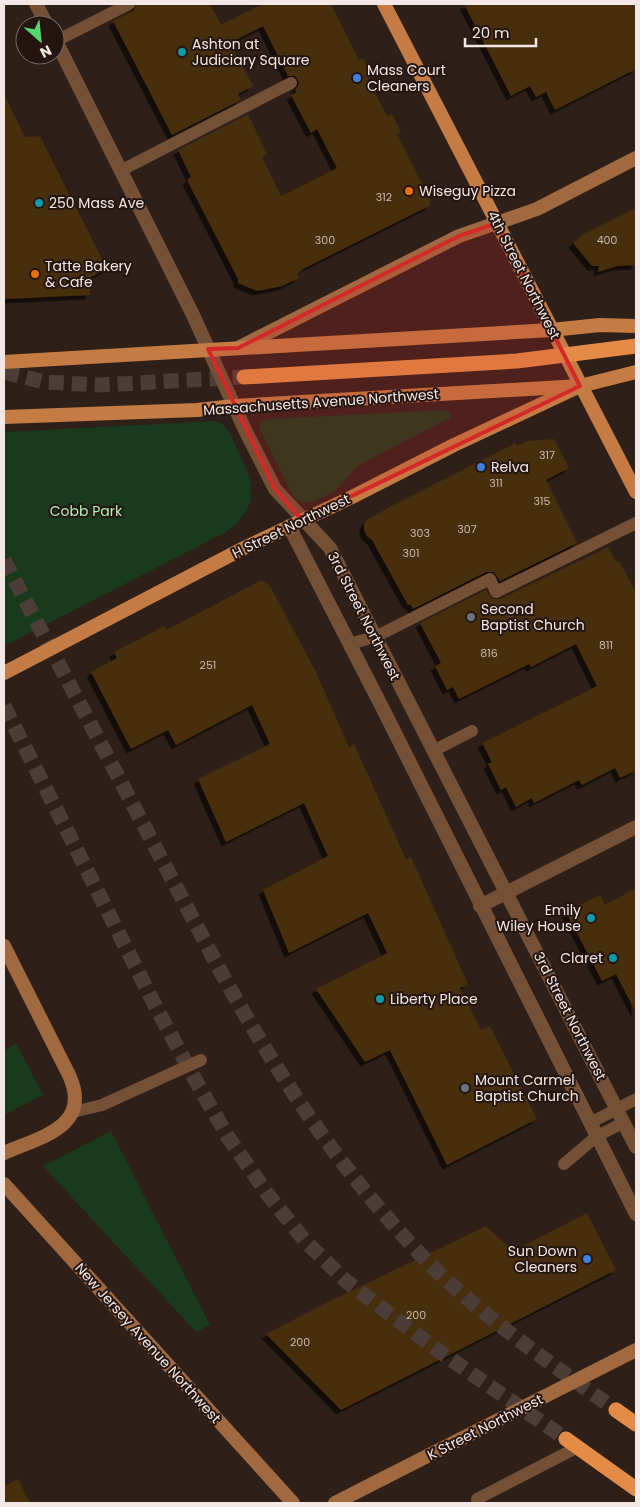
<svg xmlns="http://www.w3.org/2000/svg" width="640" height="1507" font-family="Poppins,sans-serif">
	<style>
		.green { fill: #193a1c }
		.building { fill: #462d09; filter: url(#shadow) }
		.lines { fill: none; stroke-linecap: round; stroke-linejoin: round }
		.motorway-tunnel { stroke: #4c3d38; stroke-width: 15; stroke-dasharray: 15 8; stroke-linecap: butt }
		.service { stroke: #745037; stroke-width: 12 }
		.minor { stroke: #745037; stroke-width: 14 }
		.tertiary { stroke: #745037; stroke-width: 14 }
		.secondary { stroke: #a1693f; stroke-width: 14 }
		.primary { stroke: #c47c44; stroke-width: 14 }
		.motorway { stroke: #e48c47; stroke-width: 15 }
		.secondary-bridge { stroke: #a1693f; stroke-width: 14 }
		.marked { fill: #d62828; fill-opacity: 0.2; stroke: #d62828; stroke-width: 4; stroke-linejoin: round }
		.culture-dot { fill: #0f9aa8; stroke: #241510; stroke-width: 2 }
		.shop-dot { fill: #3f7fe0; stroke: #241510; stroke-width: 2 }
		.food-dot { fill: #e8710a; stroke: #241510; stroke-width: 2 }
		.worship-dot { fill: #6b7280; stroke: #241510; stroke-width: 2 }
		.labels { text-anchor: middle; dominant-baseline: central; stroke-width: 4; stroke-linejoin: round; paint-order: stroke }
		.number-label { font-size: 11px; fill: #c8b9ae }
		.poi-label { font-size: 14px; fill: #f3e8e5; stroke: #241510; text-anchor: start }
		.street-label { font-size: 14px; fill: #f3e8e5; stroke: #241510 }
		.park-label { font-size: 14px; fill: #b1f2b5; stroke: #241510 }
	</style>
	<defs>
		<filter id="shadow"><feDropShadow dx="-4.5" dy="4.5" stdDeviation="0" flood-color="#0009"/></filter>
	</defs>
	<rect width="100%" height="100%" fill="#2e1f19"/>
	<g class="green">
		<path d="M445 410 451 413 450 418 359 465 335 491 312 502 303 503 295 499 292 494 259 428 261 422 268 419Z"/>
		<path d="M215 421C228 424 231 436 236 447 254 482 262 505 226 532L4 646V432Z"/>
		<path d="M16 1043 43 1095 4 1115V1051Z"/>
		<path d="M111 1131 210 1325 196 1332 43 1166Z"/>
	</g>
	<g class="building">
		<path d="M137 4H210L221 25 263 4H331L359 60 363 58 372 76 368 79 387 116 392 114 401 132 397 134 431 202 429 203 431 205 303 269 297 274 299 278 282 286 257 291 238 283V279L187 180 191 177 178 150 248 114 267 154 262 157 281 196 337 168 317 129 311 133 291 95 297 92 295 90 299 84 298 80 295 76H288L263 26 230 43 253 86 238 94 241 100 172 135 113 21 133 11Z"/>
		<path d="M464 4H636V69L555 110 546 92 536 97 530 86 511 96Z"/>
		<path d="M4 94 25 137 40 136 107 269 91 277 90 295 4 299Z"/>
		<path d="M636 208V265L617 266 598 272 599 266H592L573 243 582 235Z"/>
		<path d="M554 439 569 468 546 480 577 543 500 581 494 572H486L413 609 410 604 408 605 372 540 367 536 364 530V524L368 519 399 502 516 443 517 446 526 441Z"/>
		<path d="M608 547 616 562 619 561 636 592V770L620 778 615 768 582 785 579 780 534 803 532 798 516 807 506 787 501 790 488 764 492 762 482 743 597 686 576 644 531 667 529 664 459 699 453 687 447 690 435 666 441 663 420 623 486 590 492 599H500Z"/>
		<path d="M260 581 266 582 270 586 316 672 349 747 354 744 406 859 411 857 468 984 460 988 481 1030 490 1026 537 1119 447 1165 390 1050 365 1062 316 989 387 953 368 913 289 953 263 890 328 856 304 803 226 842 198 779 270 744 252 705 176 745 168 730 131 749 91 672 117 658 114 652 164 626 166 630Z"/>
		<path d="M636 888V1013L616 974 602 981 566 912 600 895 605 905Z"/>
		<path d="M587 1213 616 1270 341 1410 266 1334 326 1303 486 1226 513 1251Z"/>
		<path d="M18 1479 30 1503H4V1486Z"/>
	</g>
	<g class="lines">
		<g class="motorway-tunnel">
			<path d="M4 372 44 382 99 385 244 377"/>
			<path d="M4 560 222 974C269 1059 321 1141 385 1215 403 1236 422 1257 442 1276 496 1326 557 1368 616 1410"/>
			<path d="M4 706 158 1011 193 1076 228 1137 266 1192 305 1241 346 1281 436 1349 566 1439"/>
		</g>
		<g class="service">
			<path d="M56 41 129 4"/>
			<path d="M120 171 291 83"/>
			<path d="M349 644 375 637 490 579 496 592 636 523"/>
			<path d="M433 751 472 731"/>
			<path d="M73 1112 102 1105 201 1060"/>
			<path d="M590 1123 636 1099"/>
			<path d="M564 1164 597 1136 623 1123"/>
			<path d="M477 1499 578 1447"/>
		</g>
		<path class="minor" d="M480 906 636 827"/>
		<g class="tertiary">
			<path d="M36 4 47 25"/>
			<path d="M55 39 193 315 245 430 275 489 330 548 636 1147"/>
			<path d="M289 526 383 709 636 1214"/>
		</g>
		<g class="secondary">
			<path d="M238 348 459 236 537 209 636 158"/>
			<path d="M4 946 69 1075C93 1127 40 1137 4 1153"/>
			<path d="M4 1184 293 1503"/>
			<path d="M335 1503 384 1478"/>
		</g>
		<g class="primary">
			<path d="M384 4 636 492"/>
			<path d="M4 362 551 330 600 325 636 326"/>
			<path d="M4 417 197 410 234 406 580 386 636 372"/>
			<path d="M4 673 244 548 352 497 454 445 580 386"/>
		</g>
		<g class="motorway">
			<path d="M244 377 517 361 636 346"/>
			<path d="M616 1410 636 1424"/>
			<path d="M566 1439 636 1489"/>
		</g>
		<path class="secondary-bridge" d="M384 1478 636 1350"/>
	</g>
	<path class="marked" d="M497 223 580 386 302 520 275 489 208 349 238 348 459 236Z"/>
	<g class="culture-dot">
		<circle cx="182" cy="52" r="5"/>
		<circle cx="39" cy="203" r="5"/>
		<circle cx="591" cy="918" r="5"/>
		<circle cx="613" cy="958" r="5"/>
		<circle cx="380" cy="999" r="5"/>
	</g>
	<g class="shop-dot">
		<circle cx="357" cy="78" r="5"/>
		<circle cx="481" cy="467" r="5"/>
		<circle cx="587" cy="1259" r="5"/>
	</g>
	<g class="food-dot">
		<circle cx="409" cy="191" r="5"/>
		<circle cx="35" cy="274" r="5"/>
	</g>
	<g class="worship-dot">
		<circle cx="471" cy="617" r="5"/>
		<circle cx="465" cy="1088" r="5"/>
	</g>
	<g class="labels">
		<g class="number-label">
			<text x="384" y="197">312</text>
			<text x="325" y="240">300</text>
			<text x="607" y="240">400</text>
			<text x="547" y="455">317</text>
			<text x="496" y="483">311</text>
			<text x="542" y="501">315</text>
			<text x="467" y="529">307</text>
			<text x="420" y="533">303</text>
			<text x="411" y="553">301</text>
			<text x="606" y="645">811</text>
			<text x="489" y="653">816</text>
			<text x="208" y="665">251</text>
			<text x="416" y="1315">200</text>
			<text x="300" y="1342">200</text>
		</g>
		<g class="poi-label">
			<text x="192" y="44">Ashton at<tspan x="192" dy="16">Judiciary Square</tspan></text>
			<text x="367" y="70">Mass Court<tspan x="367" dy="16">Cleaners</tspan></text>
			<text x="419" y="191">Wiseguy Pizza</text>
			<text x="49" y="203">250 Mass Ave</text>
			<text x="45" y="266">Tatte Bakery<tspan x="45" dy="16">&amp; Cafe</tspan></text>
			<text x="491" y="467">Relva</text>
			<text x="481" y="609">Second<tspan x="481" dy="16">Baptist Church</tspan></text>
			<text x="581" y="910" text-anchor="end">Emily<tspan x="581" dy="16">Wiley House</tspan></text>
			<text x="603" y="958" text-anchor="end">Claret</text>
			<text x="390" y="999">Liberty Place</text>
			<text x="475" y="1080">Mount Carmel<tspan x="475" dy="16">Baptist Church</tspan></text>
			<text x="577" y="1251" text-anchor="end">Sun Down<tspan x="577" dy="16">Cleaners</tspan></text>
		</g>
		<g class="street-label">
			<text transform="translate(524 275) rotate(63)">4th Street Northwest</text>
			<text transform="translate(321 402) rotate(-4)">Massachusetts Avenue Northwest</text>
			<text transform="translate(291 526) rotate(-26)">H Street Northwest</text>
			<text transform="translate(364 616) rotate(63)">3rd Street Northwest</text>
			<text transform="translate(570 1016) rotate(63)">3rd Street Northwest</text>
			<text transform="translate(148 1343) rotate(48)">New Jersey Avenue Northwest</text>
			<text transform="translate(485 1427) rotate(-27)">K Street Northwest</text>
		</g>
		<g class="park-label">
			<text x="86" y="511">Cobb Park</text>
		</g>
	</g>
	<rect width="640" height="1507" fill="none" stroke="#f3e8e5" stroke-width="10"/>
	<g transform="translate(40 40) rotate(153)"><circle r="24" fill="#241510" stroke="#776965"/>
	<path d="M0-4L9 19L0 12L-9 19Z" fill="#57d570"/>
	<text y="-8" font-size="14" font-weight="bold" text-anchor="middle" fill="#f3e8e5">N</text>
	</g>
	<path d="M465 38v8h71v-8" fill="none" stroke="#f3e8e5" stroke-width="2.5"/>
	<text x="472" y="38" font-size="15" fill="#f3e8e5" stroke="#241510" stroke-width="4" paint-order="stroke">20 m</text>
</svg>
